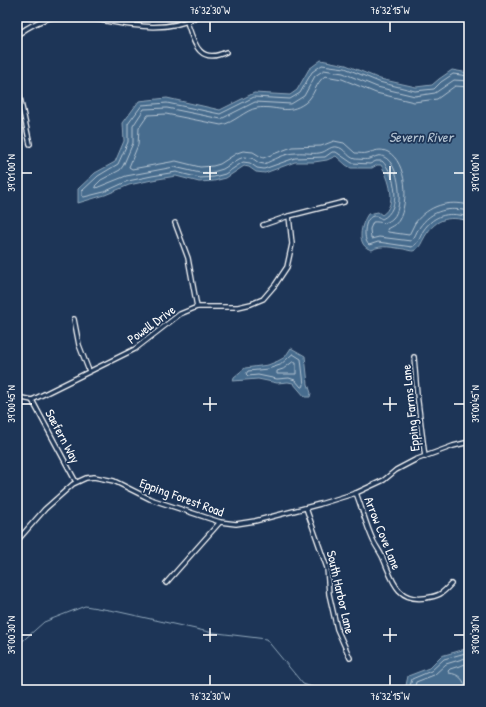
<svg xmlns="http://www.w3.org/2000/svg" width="486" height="707" font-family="'Patrick Hand',sans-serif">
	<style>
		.water { fill: #466c8e; stroke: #90a7bb }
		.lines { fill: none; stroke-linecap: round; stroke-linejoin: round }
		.shore { stroke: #b5c4d2; stroke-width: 1 }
		.stream { stroke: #90a7bb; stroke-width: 1 }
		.street-casing { stroke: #fff; stroke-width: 6 }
		.street { stroke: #1d3557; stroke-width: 3.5 }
		.ticks { fill: none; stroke: #fff; stroke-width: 1.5 }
		.labels { text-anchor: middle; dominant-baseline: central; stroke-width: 3.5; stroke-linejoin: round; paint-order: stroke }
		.street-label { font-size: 13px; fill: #fff; stroke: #1d3557 }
		.water-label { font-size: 14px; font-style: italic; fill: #b5c4d2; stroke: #1d3557 }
		.neatline { fill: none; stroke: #fff; stroke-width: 1.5 }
		.ticks-label { font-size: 10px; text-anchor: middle; fill: #fff }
	</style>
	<rect width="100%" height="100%" fill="#1d3557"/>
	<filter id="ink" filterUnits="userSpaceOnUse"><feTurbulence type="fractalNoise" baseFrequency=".025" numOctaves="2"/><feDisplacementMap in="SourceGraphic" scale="8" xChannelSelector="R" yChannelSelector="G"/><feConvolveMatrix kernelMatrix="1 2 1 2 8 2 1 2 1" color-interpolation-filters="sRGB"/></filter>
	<g filter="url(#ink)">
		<g class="water">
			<path d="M321 60 346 65 380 79 416 87 432 85 439 79 452 70 469 73V221C447 215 434 219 423 240 421 244 419 249 413 251 411 251 407 250 404 249 394 248 381 244 372 250 355 246 361 224 368 214L378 212 382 215C398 205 389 178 381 165H377L372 168H351L346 165 336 156 327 160 314 162H295L265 173 256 172 249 167 244 166 226 178 214 181 199 182 176 176 152 180 129 185 105 195 78 203V189L95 173 115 162 124 141 123 123 139 101 167 98 220 110 254 93 290 95 297 90 309 69Z"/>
			<path d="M291 348 305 356 308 384 311 393 310 397H305L293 383 288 382 277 383 258 379 233 381 234 377 245 368 268 365 278 361 285 357Z"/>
			<path d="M469 648V690H458L449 688 447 690H405L408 676 429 668 441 656Z"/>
		</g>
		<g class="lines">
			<g class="shore">
				<path d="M469 76 453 74 441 82 434 89 415 91 379 82 345 68 322 65 312 72 300 93 290 99 254 97 220 114 167 103 142 105 128 124V142L118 164 98 176 82 191V196L84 197 104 192 128 181 152 176 176 172 200 178 214 177 225 174 243 162 250 163 257 168 264 169 295 158 325 157 332 152H336L352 163 370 164 376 161H382C396 174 402 210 382 219 380 218 379 217 376 216 364 214 362 239 369 245L378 242 412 247C419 243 420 237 423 231 435 213 450 212 469 217"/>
				<path d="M469 81 454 80 435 93 415 96 377 87 343 73 324 70 315 76 304 96 291 104 255 102 221 119 167 108 144 109 133 126V143L123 166 120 170 101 180 95 186 96 188 126 176 174 167 200 173 213 172 223 169 239 159 244 157 252 158 259 163 264 164C274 160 285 153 296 153 305 152 315 155 323 152 328 150 331 146 337 147 345 148 347 157 355 159 358 159 366 160 370 159 375 157 379 154 384 157 400 164 404 207 393 218 385 226 381 221 373 222L370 229 371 239 379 237 411 241C415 238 416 232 419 228 432 209 449 207 469 211"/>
				<path d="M469 87 455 86 437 99 414 102 376 93 342 79 325 76C315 83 315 96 305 103 287 116 276 105 257 108 245 110 234 123 221 125L166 114 148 115 139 128 138 145 129 167 132 169 176 161 200 167 213 166 220 164 237 153 243 151 253 152 263 158 292 147 321 146 334 141 344 143 355 153C359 153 364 154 367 153 375 151 380 148 388 152 407 162 409 203 399 220 397 224 392 226 387 229L388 232 409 235C411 231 413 227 415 223 429 205 448 200 469 205"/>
				<path d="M293 354 301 359 304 385 303 387H301L295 380 289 378 277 379 258 375 248 376 246 374 248 371 268 369 280 365Z"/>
				<path d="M293 362 296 363V374H277V371L283 369Z"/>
				<path d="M409 690 412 679 431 671 444 659 469 652"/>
				<path d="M414 690 416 682 434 675 446 664 469 657"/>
				<path d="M466 690C465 680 459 674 449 673L448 671 450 669 469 663"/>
			</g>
			<path class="stream" d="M17 646 44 622 85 606 115 611 209 632 266 639 303 684 321 690"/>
			<g class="street-casing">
				<g id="street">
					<path d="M82 17C120 22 160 36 197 17"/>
					<path d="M187 22C194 43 199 65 226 52"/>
					<path d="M17 35C28 27 39 20 53 17"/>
					<path d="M17 84 30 144"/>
					<path d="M175 223 188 258 197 307"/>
					<path d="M263 225 289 216 344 202"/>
					<path d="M74 319 79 345 89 371"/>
					<path d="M414 357 417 394 425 457"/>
					<path d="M17 397 32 400 135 349 180 314 197 307H238L251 304 263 299 275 285 287 267 292 244 289 216"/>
					<path d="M32 400 76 482"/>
					<path d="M356 493C362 508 366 525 373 540 375 545 379 550 382 556 392 577 395 602 425 598 439 596 442 594 451 584"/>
					<path d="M306 508 327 568 329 594 337 629 350 658"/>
					<path d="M17 541 45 509 73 484 86 478 94 477 114 481 150 499 220 522 236 524 255 521 320 504 356 493 384 480 396 470 415 460 453 446 469 442"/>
					<path d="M166 583 220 522"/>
				</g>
			</g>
			<use href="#street" class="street"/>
		</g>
	</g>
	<path class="ticks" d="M210 22V32M390 22V32M210 166V180M390 166V180M22 173H32M203 173H217M383 173H397M454 173H464M210 397V411M390 397V411M22 404H32M203 404H217M383 404H397M454 404H464M210 628V642M390 628V642M22 635H32M203 635H217M383 635H397M454 635H464M210 675V685M390 675V685"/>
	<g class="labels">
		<g class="street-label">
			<text transform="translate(151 324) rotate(-36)">Powell Drive</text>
			<text transform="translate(410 408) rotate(-96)">Epping Farms Lane</text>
			<text transform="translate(63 436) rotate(62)">Saefern Way</text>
			<text transform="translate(182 497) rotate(20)">Epping Forest Road</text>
			<text transform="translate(383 533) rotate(68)">Arrow Cove Lane</text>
			<text transform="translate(341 592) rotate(77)">South Harbor Lane</text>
		</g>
		<g class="water-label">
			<text x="421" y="136">Severn River</text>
		</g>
	</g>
	<rect width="486" height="707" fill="none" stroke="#1d3557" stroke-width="44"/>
	<rect x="22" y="22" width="442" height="663" class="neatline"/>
	<g class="ticks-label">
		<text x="210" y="14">76°32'30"W</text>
		<text x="390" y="14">76°32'15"W</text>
		<text transform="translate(11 173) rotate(-90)" y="4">39°01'00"N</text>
		<text transform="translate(475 173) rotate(-90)" y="4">39°01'00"N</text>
		<text transform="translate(11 404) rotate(-90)" y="4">39°00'45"N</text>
		<text transform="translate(475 404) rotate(-90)" y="4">39°00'45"N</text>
		<text transform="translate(11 635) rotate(-90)" y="4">39°00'30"N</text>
		<text transform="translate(475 635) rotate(-90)" y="4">39°00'30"N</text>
		<text x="210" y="700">76°32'30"W</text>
		<text x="390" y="700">76°32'15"W</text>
	</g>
</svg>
